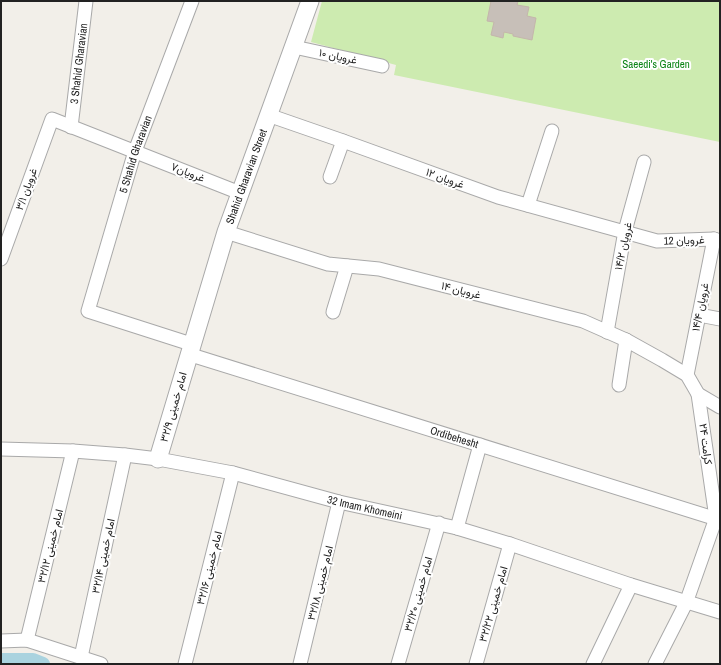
<svg xmlns="http://www.w3.org/2000/svg" width="721" height="665" font-family="'Archivo Narrow',Vazirmatn,sans-serif">
	<style>
		.grass { fill: #cdebb0 }
		.lines { fill: none; stroke-linecap: round; stroke-linejoin: round }
		.canal { stroke: #aad3df; stroke-width: 14 }
		.building { fill: #c7bfb8; stroke: #c4b6ab }
		.minor-casing { stroke: #a9a9a9; stroke-width: 15 }
		.tertiary-casing { stroke: #a9a9a9; stroke-width: 19 }
		.minor { stroke: #fff; stroke-width: 13 }
		.tertiary { stroke: #fff; stroke-width: 17 }
		.labels { text-anchor: middle; dominant-baseline: central; stroke-width: 4; stroke-linejoin: round; paint-order: stroke }
		.street-label { font-size: 11px; fill: #222; stroke: #fff }
		.park-label { font-size: 11px; fill: #0c8416; stroke: #fff }
	</style>
	<rect width="100%" height="100%" fill="#f2efe9"/>
	<path class="grass" d="M322 1H720V142L394 75 396 65 311 42Z"/>
	<g class="lines">
		<path class="canal" d="M1 660H33L43 664"/>
	</g>
	<path class="building" d="M491 1H518L517 5 529 7 527 16 536 18 532 40 513 36V34L504 32 503 38 491 35 494 22 487 21Z"/>
	<g class="lines">
		<g class="minor-casing">
			<g id="minor">
				<path d="M294 47 382 66"/>
				<path d="M268 115 343 141 498 197 657 241 714 239 720 241"/>
				<path id="s1" d="M71 127 86 1"/>
				<path d="M330 177 343 141"/>
				<path d="M528 205 552 131"/>
				<path d="M226 232 328 264 379 269 583 321 626 340 662 360 687 375 698 394 720 407"/>
				<path d="M1 259 52 119 240 193"/>
				<path d="M333 312 347 266"/>
				<path d="M699 315 720 319"/>
				<path d="M607 332 625 231 644 162"/>
				<path id="s2" d="M191 344 88 311 135 151 192 1"/>
				<path id="s3" d="M188 354 720 520"/>
				<path d="M687 375 714 239"/>
				<path d="M619 385 626 340"/>
				<path id="s4" d="M1 449 73 451 125 455 158 459 233 473 339 502 457 528 510 544 631 585 720 612"/>
				<path d="M457 528 480 445"/>
				<path d="M27 640 73 451"/>
				<path d="M1 641 27 640 101 664"/>
				<path d="M81 657 125 455"/>
				<path d="M185 664 233 473"/>
				<path d="M300 664 339 502"/>
				<path d="M398 664 439 523"/>
				<path d="M476 664 510 544"/>
				<path d="M593 664 631 585"/>
				<path d="M655 664 686 603 716 518 698 394"/>
			</g>
		</g>
		<g class="tertiary-casing">
			<g id="tertiary">
				<path id="s5" d="M158 459 226 232 310 1"/>
			</g>
		</g>
		<use href="#minor" class="minor"/>
		<use href="#tertiary" class="tertiary"/>
	</g>
	<g class="labels">
		<g class="street-label">
			<text transform="translate(338 56) rotate(12)">غرویان ۱۰</text>
			<text stroke="none"><textPath href="#s1" startOffset="64">3 Shahid Gharavian</textPath></text>
			<text stroke="none"><textPath href="#s2" startOffset="272">5 Shahid Gharavian</textPath></text>
			<text transform="translate(188 172) rotate(22)">غرویان۷</text>
			<text stroke="none"><textPath href="#s5" startOffset="296">Shahid Gharavian Street</textPath></text>
			<text transform="translate(445 178) rotate(20)">غرویان ۱۲</text>
			<text transform="translate(26 189) rotate(-70)">غرویان ۳/۱</text>
			<text transform="translate(684 240) rotate(-2)">غرویان 12</text>
			<text transform="translate(623 246) rotate(-78)">غرویان ۱۴/۲</text>
			<text transform="translate(461 290) rotate(14)">غرویان ۱۴</text>
			<text transform="translate(700 307) rotate(-79)">غرویان ۱۴/۴</text>
			<text transform="translate(173 407) rotate(-74)">امام خمینی ۳۲/۹</text>
			<text stroke="none"><textPath href="#s3" startOffset="279">Ordibehesht</textPath></text>
			<text transform="translate(706 444) rotate(82)">کرامت ۲۴</text>
			<text stroke="none"><textPath href="#s4" startOffset="370">32 Imam Khomeini</textPath></text>
			<text transform="translate(50 546) rotate(-76)">امام خمینی ۳۲/۱۲</text>
			<text transform="translate(103 556) rotate(-78)">امام خمینی ۳۲/۱۴</text>
			<text transform="translate(209 568) rotate(-76)">امام خمینی ۳۲/۱۶</text>
			<text transform="translate(320 583) rotate(-76)">امام خمینی ۳۲/۱۸</text>
			<text transform="translate(418 594) rotate(-74)">امام خمینی ۳۲/۲۰</text>
			<text transform="translate(493 604) rotate(-74)">امام خمینی ۳۲/۲۲</text>
		</g>
		<g class="park-label">
			<text x="656" y="64">Saeedi's Garden</text>
		</g>
	</g>
	<rect width="721" height="665" fill="none" stroke="#222222" stroke-width="4"/>
</svg>
